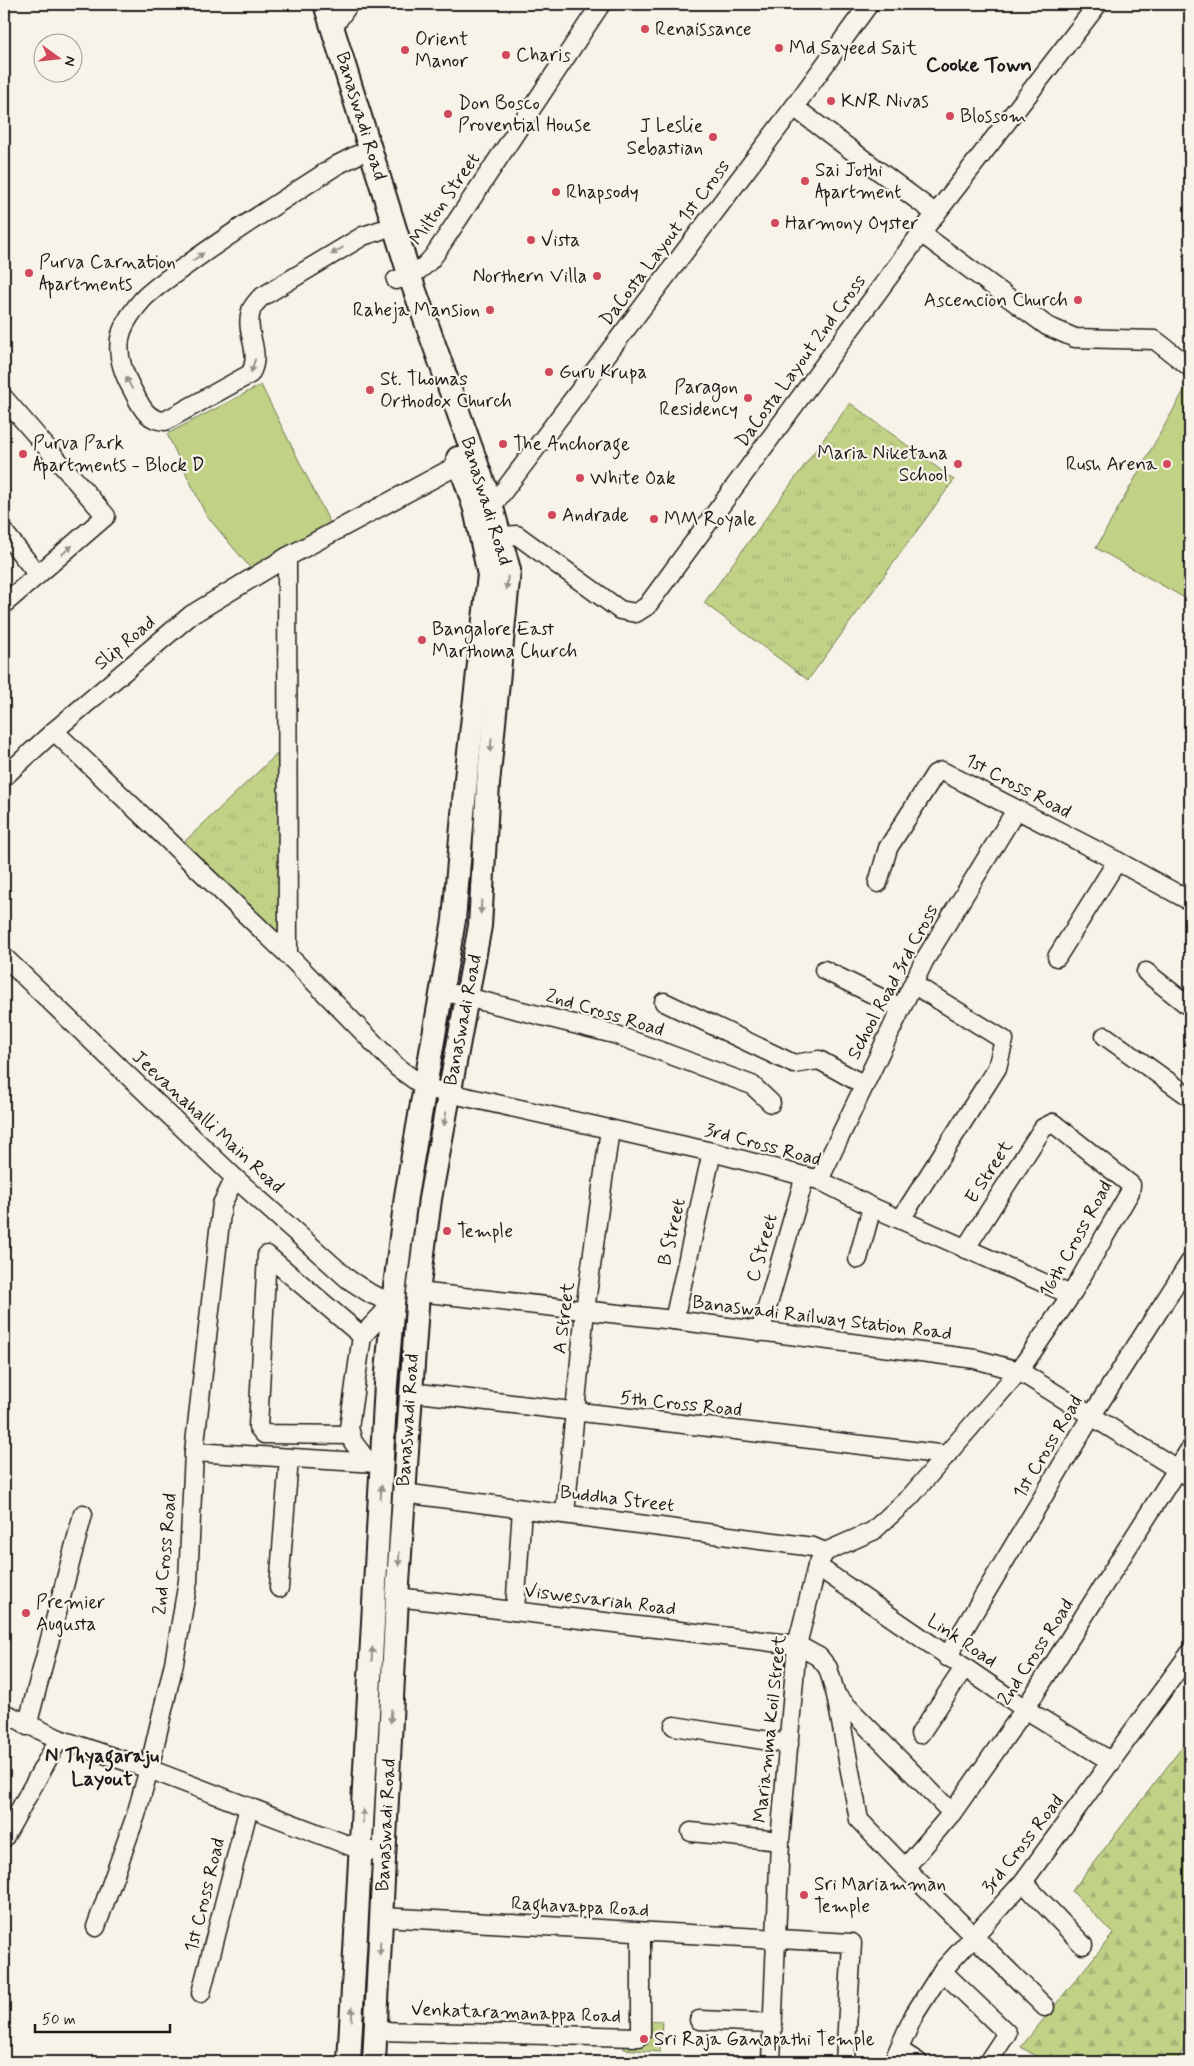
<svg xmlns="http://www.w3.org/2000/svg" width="1194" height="2066" font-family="Mynerve,sans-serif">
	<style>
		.grass { fill: #c1d287; stroke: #6e7752 }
		.forest { fill: url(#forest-firs); stroke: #6e7752 }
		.park { fill: url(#park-tufts); stroke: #6e7752 }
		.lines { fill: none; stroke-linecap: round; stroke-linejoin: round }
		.minor-casing { stroke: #1c1c1c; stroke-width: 21 }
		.major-casing { stroke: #1c1c1c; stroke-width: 26 }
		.minor { stroke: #f7f3e8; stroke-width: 18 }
		.major { stroke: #f7f3e8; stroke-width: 22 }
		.oneway { fill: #94928c }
		.poi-dot { fill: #d1495b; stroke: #f7f3e8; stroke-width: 2 }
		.labels { text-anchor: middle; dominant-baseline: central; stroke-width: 4.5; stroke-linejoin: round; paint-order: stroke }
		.poi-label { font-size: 19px; fill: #1c1c1c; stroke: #f7f3e8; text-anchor: start }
		.street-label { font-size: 19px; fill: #1c1c1c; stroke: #f7f3e8 }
		.neighbourhood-label { font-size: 20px; font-weight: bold; fill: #1c1c1c; stroke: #f7f3e8 }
		.quarter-label { font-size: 21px; font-weight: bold; fill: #1c1c1c; stroke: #f7f3e8 }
	</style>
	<defs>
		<pattern id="forest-firs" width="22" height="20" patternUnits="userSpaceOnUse" patternTransform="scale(1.25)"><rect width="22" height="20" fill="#c1d287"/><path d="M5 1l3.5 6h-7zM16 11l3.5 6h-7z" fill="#a5b474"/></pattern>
		<pattern id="park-tufts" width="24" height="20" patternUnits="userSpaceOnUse" patternTransform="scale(1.25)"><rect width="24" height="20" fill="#c1d287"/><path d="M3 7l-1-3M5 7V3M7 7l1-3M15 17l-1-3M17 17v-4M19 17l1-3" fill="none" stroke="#a5b474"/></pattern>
	</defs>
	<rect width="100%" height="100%" fill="#f7f3e8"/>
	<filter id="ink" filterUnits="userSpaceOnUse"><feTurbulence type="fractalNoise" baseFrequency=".02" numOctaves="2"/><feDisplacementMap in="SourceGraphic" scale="10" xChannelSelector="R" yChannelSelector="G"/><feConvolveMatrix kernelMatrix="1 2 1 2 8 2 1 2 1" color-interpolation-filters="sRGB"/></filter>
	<g filter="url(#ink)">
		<g class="grass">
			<path d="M1190 380V601L1096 548Z"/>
			<path d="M261 385 330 523 252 570 206 515 167 434Z"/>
		</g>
		<path class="forest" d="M1190 1737V2039L1176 2062H1045L1021 2047 1113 1934 1072 1891Z"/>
		<g class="park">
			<path d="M850 403 954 480 808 680 704 603Z"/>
			<path d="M278 753 280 934 183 843Z"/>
			<path d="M641 2020 662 2021 660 2052 624 2049V2038Z"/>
		</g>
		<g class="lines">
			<g class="minor-casing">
				<g id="minor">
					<path d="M333 27 349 4"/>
					<path d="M794 107 936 214"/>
					<path d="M357 155 337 165C288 197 238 228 191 262 175 274 157 285 143 299 135 308 126 320 122 331 115 351 122 371 132 389 140 404 145 420 165 421L250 374C263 353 244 333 251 311 252 306 257 302 260 298L363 236 381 230"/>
					<path d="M921 233 1047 326 1075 338 1155 340 1190 367"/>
					<path d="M396 280C413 276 425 268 435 254L601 4"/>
					<path d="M4 398 106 516 4 604"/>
					<path d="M491 504 496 501 794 107 869 4"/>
					<path d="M4 532 38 575"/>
					<path d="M487 537 517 535 620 610 636 613 647 606 921 233 1098 4"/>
					<path d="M54 731 288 955 398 1068 426 1088 712 1152 819 1180 872 1207 1071 1295"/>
					<path d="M4 777 54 731 191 615 287 557"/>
					<path d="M878 883 888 848 935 774 942 771 1117 861 1190 901"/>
					<path d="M288 955 287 557 460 464 471 460"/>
					<path d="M4 957 235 1178 348 1279 371 1294 393 1303 362 1336 349 1428 353 1442 368 1462"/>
					<path d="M1057 957 1117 861"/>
					<path d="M824 970 901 1008"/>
					<path d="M1146 972 1190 1007"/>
					<path d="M442 991 614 1034 752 1085 771 1103"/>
					<path d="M664 1002 794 1064 819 1060 864 1085"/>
					<path d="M1105 1036 1190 1097"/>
					<path d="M819 1180 924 961 1016 810"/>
					<path d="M901 1219 997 1068 1004 1040 913 984"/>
					<path d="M858 1259 872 1207"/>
					<path d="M418 1292 674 1320 975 1359 1019 1371 1190 1477"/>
					<path d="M674 1320 712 1152"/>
					<path d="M760 1332 805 1176"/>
					<path d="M410 1392 947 1455"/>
					<path d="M351 1435 264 1434 258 1427 267 1255 362 1336"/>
					<path d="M194 1452 376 1463"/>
					<path d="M403 1493 813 1547 825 1552"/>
					<path d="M565 1513 585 1310 610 1129"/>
					<path d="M817 1566 1025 1709 1112 1762"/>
					<path d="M279 1588 289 1458"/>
					<path d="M397 1597 797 1645 819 1657 828 1668 836 1695 859 1820 905 1868 1045 2007"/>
					<path d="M515 1611 522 1509"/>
					<path d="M947 1657 1092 1415 1190 1262"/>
					<path d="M836 1695 952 1813"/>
					<path d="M4 1713 59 1739 149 1769 361 1850 384 1852"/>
					<path d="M27 1726 83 1514"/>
					<path d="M674 1726 789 1744"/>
					<path d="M920 1734 964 1668"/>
					<path d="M691 1832 780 1841"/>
					<path d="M4 1838 59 1739"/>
					<path d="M905 1868 952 1813 1025 1709 1190 1449"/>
					<path d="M1023 1882 1083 1945"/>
					<path d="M382 1917 852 1943 845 2062"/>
					<path d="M96 1927 136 1815 149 1769 174 1663 188 1581 194 1452 222 1204 235 1178"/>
					<path d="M942 1971 1007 2033 988 2062"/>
					<path d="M201 1993 249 1807"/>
					<path d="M699 2020 773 2023"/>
					<path d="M376 2031 639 2037 641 2034V1932"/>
					<path d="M899 2050 918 2062"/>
					<path d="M771 2062 780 1841 797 1645 817 1566 825 1552 873 1531 910 1497 1019 1371 1071 1295 1130 1192 1131 1185 1053 1123 1043 1128 965 1249"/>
					<path d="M893 2062 914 2015 942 1971 1023 1882 1190 1653"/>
				</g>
			</g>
			<g class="major-casing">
				<g id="major">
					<path d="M325 4 410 277 491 504 509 570 488 784 480 926 430 1199 418 1292 397 1597 374 2062"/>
					<path d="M349 2062 386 1384 393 1303 406 1196 454 920 466 779 489 575 475 509 458 458"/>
				</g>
			</g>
			<use href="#minor" class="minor"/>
			<use href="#major" class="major"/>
		</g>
		<defs><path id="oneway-solid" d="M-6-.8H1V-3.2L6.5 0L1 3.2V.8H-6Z" transform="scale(1.25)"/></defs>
		<g class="oneway">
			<use href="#oneway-solid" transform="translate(337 251) rotate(149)"/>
			<use href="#oneway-solid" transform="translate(198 257) rotate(-36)"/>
			<use href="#oneway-solid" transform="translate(253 366) rotate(107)"/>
			<use href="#oneway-solid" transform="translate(129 383) rotate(-118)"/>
			<use href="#oneway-solid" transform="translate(67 550) rotate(-41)"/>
			<use href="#oneway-solid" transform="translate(507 583) rotate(96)"/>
			<use href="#oneway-solid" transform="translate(491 745) rotate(95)"/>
			<use href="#oneway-solid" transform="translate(481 907) rotate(93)"/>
			<use href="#oneway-solid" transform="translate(445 1119) rotate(100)"/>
			<use href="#oneway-solid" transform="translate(381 1492) rotate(-87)"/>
			<use href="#oneway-solid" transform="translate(399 1559) rotate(93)"/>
			<use href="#oneway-solid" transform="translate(372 1654) rotate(-87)"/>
			<use href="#oneway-solid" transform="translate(391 1716) rotate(93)"/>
			<use href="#oneway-solid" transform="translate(363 1816) rotate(-87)"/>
			<use href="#oneway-solid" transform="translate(380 1948) rotate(93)"/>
			<use href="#oneway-solid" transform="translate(352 2014) rotate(-87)"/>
		</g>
	</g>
	<g class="poi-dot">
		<circle cx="645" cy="29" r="5"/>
		<circle cx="779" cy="48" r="5"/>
		<circle cx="405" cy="50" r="5"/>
		<circle cx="506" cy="55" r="5"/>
		<circle cx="831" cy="101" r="5"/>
		<circle cx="448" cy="114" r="5"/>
		<circle cx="950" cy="116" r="5"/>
		<circle cx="713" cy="137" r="5"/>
		<circle cx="805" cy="181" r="5"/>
		<circle cx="556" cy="192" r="5"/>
		<circle cx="775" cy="223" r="5"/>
		<circle cx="531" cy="240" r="5"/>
		<circle cx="29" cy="273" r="5"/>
		<circle cx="597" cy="276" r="5"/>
		<circle cx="1078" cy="300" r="5"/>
		<circle cx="490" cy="310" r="5"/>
		<circle cx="549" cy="372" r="5"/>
		<circle cx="370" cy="390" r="5"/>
		<circle cx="748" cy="398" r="5"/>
		<circle cx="503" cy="444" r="5"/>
		<circle cx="23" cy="454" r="5"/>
		<circle cx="958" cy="464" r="5"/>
		<circle cx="1167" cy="464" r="5"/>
		<circle cx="580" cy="478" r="5"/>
		<circle cx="552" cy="515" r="5"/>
		<circle cx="654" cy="519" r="5"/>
		<circle cx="422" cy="640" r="5"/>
		<circle cx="447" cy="1231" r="5"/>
		<circle cx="26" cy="1613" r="5"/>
		<circle cx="804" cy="1895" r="5"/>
		<circle cx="644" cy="2039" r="5"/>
	</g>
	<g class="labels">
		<g class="poi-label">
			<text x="655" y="29">Renaissance</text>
			<text x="415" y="39">Orient<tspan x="415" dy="22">Manor</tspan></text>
			<text x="789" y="48">Md Sayeed Sait</text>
			<text x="516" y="55">Charis</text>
			<text x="841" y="101">KNR Nivas</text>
			<text x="458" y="103">Don Bosco<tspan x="458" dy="22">Provential House</tspan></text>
			<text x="960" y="116">Blossom</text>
			<text x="703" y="126" text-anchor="end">J Leslie<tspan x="703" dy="22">Sebastian</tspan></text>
			<text x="815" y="170">Sai Jothi<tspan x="815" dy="22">Apartment</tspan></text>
			<text x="566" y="192">Rhapsody</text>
			<text x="785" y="223">Harmony Oyster</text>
			<text x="541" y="240">Vista</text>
			<text x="39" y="262">Purva Carnation<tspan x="39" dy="22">Apartments</tspan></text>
			<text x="587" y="276" text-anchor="end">Northern Villa</text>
			<text x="1068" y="300" text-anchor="end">Ascencion Church</text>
			<text x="480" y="310" text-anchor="end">Raheja Mansion</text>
			<text x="559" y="372">Guru Krupa</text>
			<text x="380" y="379">St. Thomas<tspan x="380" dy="22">Orthodox Church</tspan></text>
			<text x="738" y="387" text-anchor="end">Paragon<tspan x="738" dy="22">Residency</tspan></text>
			<text x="33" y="443">Purva Park<tspan x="33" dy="22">Apartments - Block D</tspan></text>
			<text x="513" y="444">The Anchorage</text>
			<text x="948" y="453" text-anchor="end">Maria Niketana<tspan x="948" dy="22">School</tspan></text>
			<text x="1157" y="464" text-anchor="end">Rush Arena</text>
			<text x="590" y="478">White Oak</text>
			<text x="562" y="515">Andrade</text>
			<text x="664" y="519">MM Royale</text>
			<text x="432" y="629">Bangalore East<tspan x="432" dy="22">Marthoma Church</tspan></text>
			<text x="457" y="1231">Temple</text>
			<text x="36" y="1602">Premier<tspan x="36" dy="22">Augusta</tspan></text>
			<text x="814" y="1884">Sri Mariamman<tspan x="814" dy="22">Temple</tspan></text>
			<text x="654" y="2039">Sri Raja Ganapathi Temple</text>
		</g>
		<g class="street-label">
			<text transform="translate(361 116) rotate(73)">Banaswadi Road</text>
			<text transform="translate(445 199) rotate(-55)">Milton Street</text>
			<text transform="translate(665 243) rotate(-53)">DaCosta Layout 1st Cross</text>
			<text transform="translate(801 361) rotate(-54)">DaCosta Layout 2nd Cross</text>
			<text transform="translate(486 501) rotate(73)">Banaswadi Road</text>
			<text transform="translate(125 643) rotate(-40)">Slip Road</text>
			<text transform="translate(1018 786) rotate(28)">1st Cross Road</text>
			<text transform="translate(893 982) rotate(-62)">School Road 3rd Cross</text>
			<text transform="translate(605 1013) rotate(17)">2nd Cross Road</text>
			<text transform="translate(463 1020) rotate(-79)">Banaswadi Road</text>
			<text transform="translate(208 1122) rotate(43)">Jeevanahalli Main Road</text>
			<text transform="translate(763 1145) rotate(15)">3rd Cross Road</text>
			<text transform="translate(989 1172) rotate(-57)">E Street</text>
			<text transform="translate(672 1232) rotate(-77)">B Street</text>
			<text transform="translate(1076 1239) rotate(-61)">16th Cross Road</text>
			<text transform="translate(762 1248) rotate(-74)">C Street</text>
			<text transform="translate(564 1318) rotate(-83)">A Street</text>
			<text transform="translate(822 1318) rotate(7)">Banaswadi Railway Station Road</text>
			<text transform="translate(681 1404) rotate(6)">5th Cross Road</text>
			<text transform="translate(408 1420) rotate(-86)">Banaswadi Road</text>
			<text transform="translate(1048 1447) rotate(-59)">1st Cross Road</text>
			<text transform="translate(617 1499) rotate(7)">Buddha Street</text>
			<text transform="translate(165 1554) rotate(-85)">2nd Cross Road</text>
			<text transform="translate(600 1600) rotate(7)">Viswesvariah Road</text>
			<text transform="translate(962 1641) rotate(34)">Link Road</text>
			<text transform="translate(1036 1652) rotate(-57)">2nd Cross Road</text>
			<text transform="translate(770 1729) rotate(-84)">Mariamma Koil Street</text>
			<text transform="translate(386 1825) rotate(-87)">Banaswadi Road</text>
			<text transform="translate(1023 1844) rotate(-52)">3rd Cross Road</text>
			<text transform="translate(205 1895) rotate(-76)">1st Cross Road</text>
			<text transform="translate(580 1907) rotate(3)">Raghavappa Road</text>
			<text transform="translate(516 2013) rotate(2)">Venkataramanappa Road</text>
		</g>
		<g class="neighbourhood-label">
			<text x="102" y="1756">N Thyagaraju<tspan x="102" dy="23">Layout</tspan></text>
		</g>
		<g class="quarter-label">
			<text x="979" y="65">Cooke Town</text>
		</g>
	</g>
	<rect width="1194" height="2066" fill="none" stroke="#f7f3e8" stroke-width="20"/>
	<rect x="10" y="10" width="1174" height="2046" fill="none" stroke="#1c1c1c" stroke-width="2" filter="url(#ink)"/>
	<g transform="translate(58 58) rotate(105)"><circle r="24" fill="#f7f3e8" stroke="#9f9d96"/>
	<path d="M0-4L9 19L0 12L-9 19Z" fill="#d1495b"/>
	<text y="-8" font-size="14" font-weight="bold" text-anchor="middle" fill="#1c1c1c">N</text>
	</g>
	<path d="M35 2024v8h135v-8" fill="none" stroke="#1c1c1c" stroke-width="2.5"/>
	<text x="42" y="2024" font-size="15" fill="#1c1c1c" stroke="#f7f3e8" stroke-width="4" paint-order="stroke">50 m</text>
</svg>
